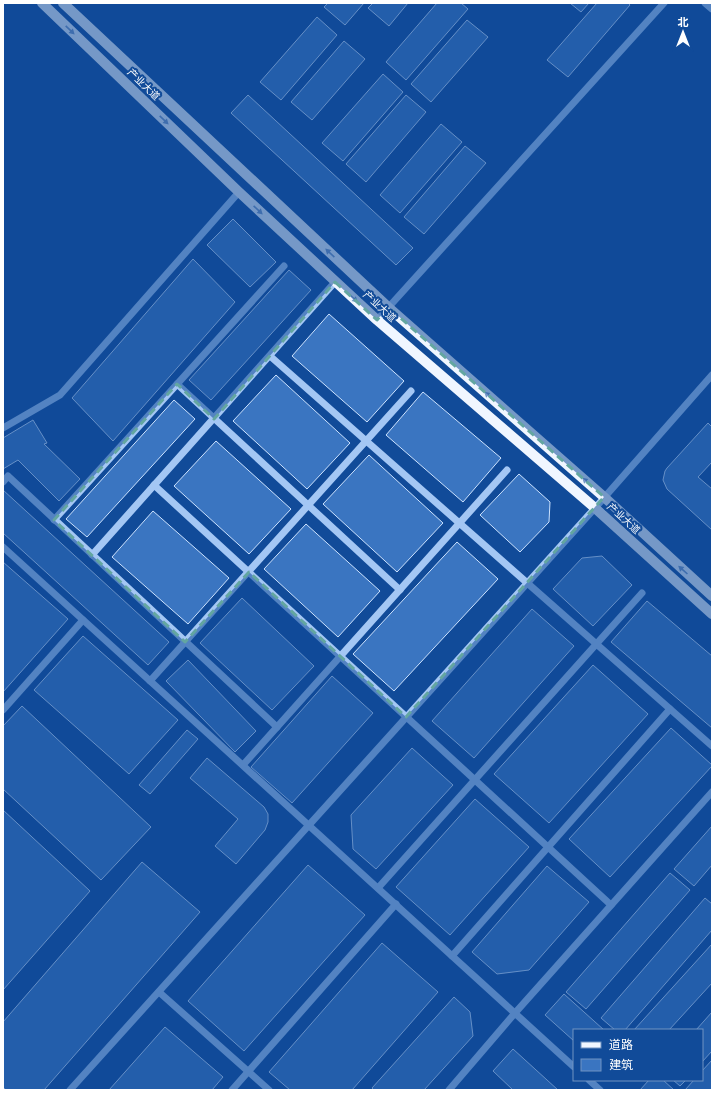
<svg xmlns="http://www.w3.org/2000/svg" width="715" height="1093" font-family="Barlow,'Noto Sans SC',sans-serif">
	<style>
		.building { fill: #3a75c1; stroke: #cce2fe }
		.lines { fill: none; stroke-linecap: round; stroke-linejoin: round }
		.minor { stroke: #a4c7f4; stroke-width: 7 }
		.major { stroke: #f0f6ff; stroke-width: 10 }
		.oneway { fill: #7598c7 }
		.marked { fill: none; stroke: #63a6a1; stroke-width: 3; stroke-dasharray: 8 5; stroke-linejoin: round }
		.labels { text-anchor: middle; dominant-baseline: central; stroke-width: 4; stroke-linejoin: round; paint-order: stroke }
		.street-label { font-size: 10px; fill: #fff; stroke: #114b99 }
	</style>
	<rect width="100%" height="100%" fill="#114b99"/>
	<g class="building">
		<path d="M328 3H364L345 25 324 7Z"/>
		<path d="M373 3H408L389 26 368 8Z"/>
		<path d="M437 3H461L468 9 406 80 386 62Z"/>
		<path d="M570 3H589L581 12Z"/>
		<path d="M597 3H628L630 5 568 77 547 60Z"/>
		<path d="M317 17 337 35 281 100 260 82Z"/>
		<path d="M467 20 488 37 431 102 411 84Z"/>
		<path d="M344 41 365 59 312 120 291 102Z"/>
		<path d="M383 74 403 92 343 161 322 143Z"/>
		<path d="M248 95 413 248 396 265 231 113Z"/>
		<path d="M406 95 426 112 366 182 346 164Z"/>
		<path d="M441 124 462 142 400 213 380 195Z"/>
		<path d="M465 146 486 163 424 234 404 217Z"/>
		<path d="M233 219 276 262 250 287 207 245Z"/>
		<path d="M193 259 235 302 113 441 72 398Z"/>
		<path d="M289 270 311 290 211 400 189 380Z"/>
		<path d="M329 314 404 381 367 422 292 356Z"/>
		<path d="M276 375 350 443 307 489 233 421Z"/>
		<path d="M423 392 501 458 463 502 386 435Z"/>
		<path d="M174 400 195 419 87 537 66 519Z"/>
		<path d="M33 420 47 443 44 444 80 479 59 501 18 460 3 469V438Z"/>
		<path d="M708 423 712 427V462L698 477 712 489V530L667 489 663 480 665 471 667 468Z"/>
		<path d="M216 441 291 509 249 554 174 486Z"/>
		<path d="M369 455 443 523 397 572 323 504Z"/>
		<path d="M519 474 550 502 549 522 520 552 480 515Z"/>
		<path d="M3 490 169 642 148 665 3 533Z"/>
		<path d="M153 511 229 578 188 624 112 557Z"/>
		<path d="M306 524 380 591 338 637 264 569Z"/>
		<path d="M457 542 498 579 394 691 353 654Z"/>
		<path d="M602 556 632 585 593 626 553 589 582 558Z"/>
		<path d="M3 562 68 619 3 692Z"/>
		<path d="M242 598 314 666 272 710 200 643Z"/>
		<path d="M647 601 712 656V728L611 642Z"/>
		<path d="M532 609 574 646 474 758 432 721Z"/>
		<path d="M83 636 178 720 129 774 34 690Z"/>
		<path d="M188 660 256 731 235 752 166 681Z"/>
		<path d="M593 665 648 714 549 823 494 774Z"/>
		<path d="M332 676 373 713 292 803 251 767Z"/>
		<path d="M22 706 151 827 101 880 3 789V726Z"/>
		<path d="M671 728 712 765V766L610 877 569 839Z"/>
		<path d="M187 730 198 739 150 794 139 785Z"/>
		<path d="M412 748 453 785 376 869 353 849 351 815Z"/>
		<path d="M207 758 264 807 268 814V822L265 830 236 864 215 846 238 819 190 778Z"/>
		<path d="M475 799 529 847 450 935 396 887Z"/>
		<path d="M3 810 90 891 3 990Z"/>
		<path d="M712 826V865L694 886 674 869Z"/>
		<path d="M142 862 200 912 44 1090H6L3 1087V1022Z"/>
		<path d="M308 865 365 915 244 1051 188 1001Z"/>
		<path d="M547 866 589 902 529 970 497 974 472 952Z"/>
		<path d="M670 873 690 890 586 1009 566 992Z"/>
		<path d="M705 898 712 904V930L625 1030H615L601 1018Z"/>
		<path d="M382 943 438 992 352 1090H290L269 1072Z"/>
		<path d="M712 944V983L669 1030H634Z"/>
		<path d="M564 994 604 1030H574V1041L545 1015Z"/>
		<path d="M454 997 470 1012 473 1036 424 1090H374L372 1088Z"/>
		<path d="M712 1012V1051L702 1062V1030H696Z"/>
		<path d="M165 1027 223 1077 212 1090H109Z"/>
		<path d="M513 1049 558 1090H513L493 1071Z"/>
		<path d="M712 1060V1090H685L694 1080H702V1071Z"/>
		<path d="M649 1080H663L674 1090H640Z"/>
		<path d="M673 1080H686L680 1086Z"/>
	</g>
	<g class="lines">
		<g class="minor">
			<path d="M705 3 712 9"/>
			<path d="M377 320 664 3"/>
			<path d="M270 356 712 746"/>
			<path d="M177 384 400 590"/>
			<path d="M3 428 60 395 239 192"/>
			<path d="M3 482 8 476 277 727"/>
			<path d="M154 485 611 905"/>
			<path d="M54 520 284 266"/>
			<path d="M3 547 574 1067"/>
			<path d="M92 555 335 282"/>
			<path d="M150 681 411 391"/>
			<path d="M3 710 83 620"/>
			<path d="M243 765 507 470"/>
			<path d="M378 888 642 593"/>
			<path d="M452 956 670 709"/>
			<path d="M159 992 269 1090"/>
			<path d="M589 1080 600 1090"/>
			<path d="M70 1090 595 508 712 375"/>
			<path d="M232 1090 396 904"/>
			<path d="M449 1090 515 1013 712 792"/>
		</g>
		<g class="major">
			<path d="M42 3 239 192 377 320 595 508 712 614"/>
			<path d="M63 3 388 307 604 497 712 596"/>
		</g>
	</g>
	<defs><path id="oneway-solid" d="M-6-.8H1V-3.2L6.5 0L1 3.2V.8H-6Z"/></defs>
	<g class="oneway">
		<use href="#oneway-solid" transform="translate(70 30) rotate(44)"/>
		<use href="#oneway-solid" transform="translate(164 120) rotate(44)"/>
		<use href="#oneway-solid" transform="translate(258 210) rotate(43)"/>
		<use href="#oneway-solid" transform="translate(330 253) rotate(-137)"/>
		<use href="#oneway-solid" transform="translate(353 298) rotate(43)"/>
		<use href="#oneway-solid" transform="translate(489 396) rotate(-139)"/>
		<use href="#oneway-solid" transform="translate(587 482) rotate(-139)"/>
		<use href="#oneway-solid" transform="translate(683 570) rotate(-138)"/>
	</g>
	<path d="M0 0H715V1093H0ZM335 282 377 320 388 307 604 497 406 717 249 572 185 642 54 520 177 384 214 419Z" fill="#114b99" fill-opacity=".55" fill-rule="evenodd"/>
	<path class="marked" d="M335 282 377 320 388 307 604 497 406 717 249 572 185 642 54 520 177 384 214 419Z"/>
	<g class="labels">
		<g class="street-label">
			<text transform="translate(144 84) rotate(44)">产业大道</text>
			<text transform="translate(380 306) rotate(42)">产业大道</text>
			<text transform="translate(624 518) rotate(42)">产业大道</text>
		</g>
	</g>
	<rect width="715" height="1093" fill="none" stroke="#ffffff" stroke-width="8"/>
	<rect x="573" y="1029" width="130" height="52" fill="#114b99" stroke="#7093c2"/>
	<rect x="581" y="1042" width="20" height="6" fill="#f0f6ff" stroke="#7093c2"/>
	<text x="609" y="1049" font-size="12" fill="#ffffff">道路</text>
	<rect x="581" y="1059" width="20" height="12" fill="#3a75c1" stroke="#7093c2"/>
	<text x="609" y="1069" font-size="12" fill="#ffffff">建筑</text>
	<g transform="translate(683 32)" stroke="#114b99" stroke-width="3" paint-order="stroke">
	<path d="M0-3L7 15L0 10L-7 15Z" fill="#ffffff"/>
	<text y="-6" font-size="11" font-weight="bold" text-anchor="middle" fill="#ffffff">北</text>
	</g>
</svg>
